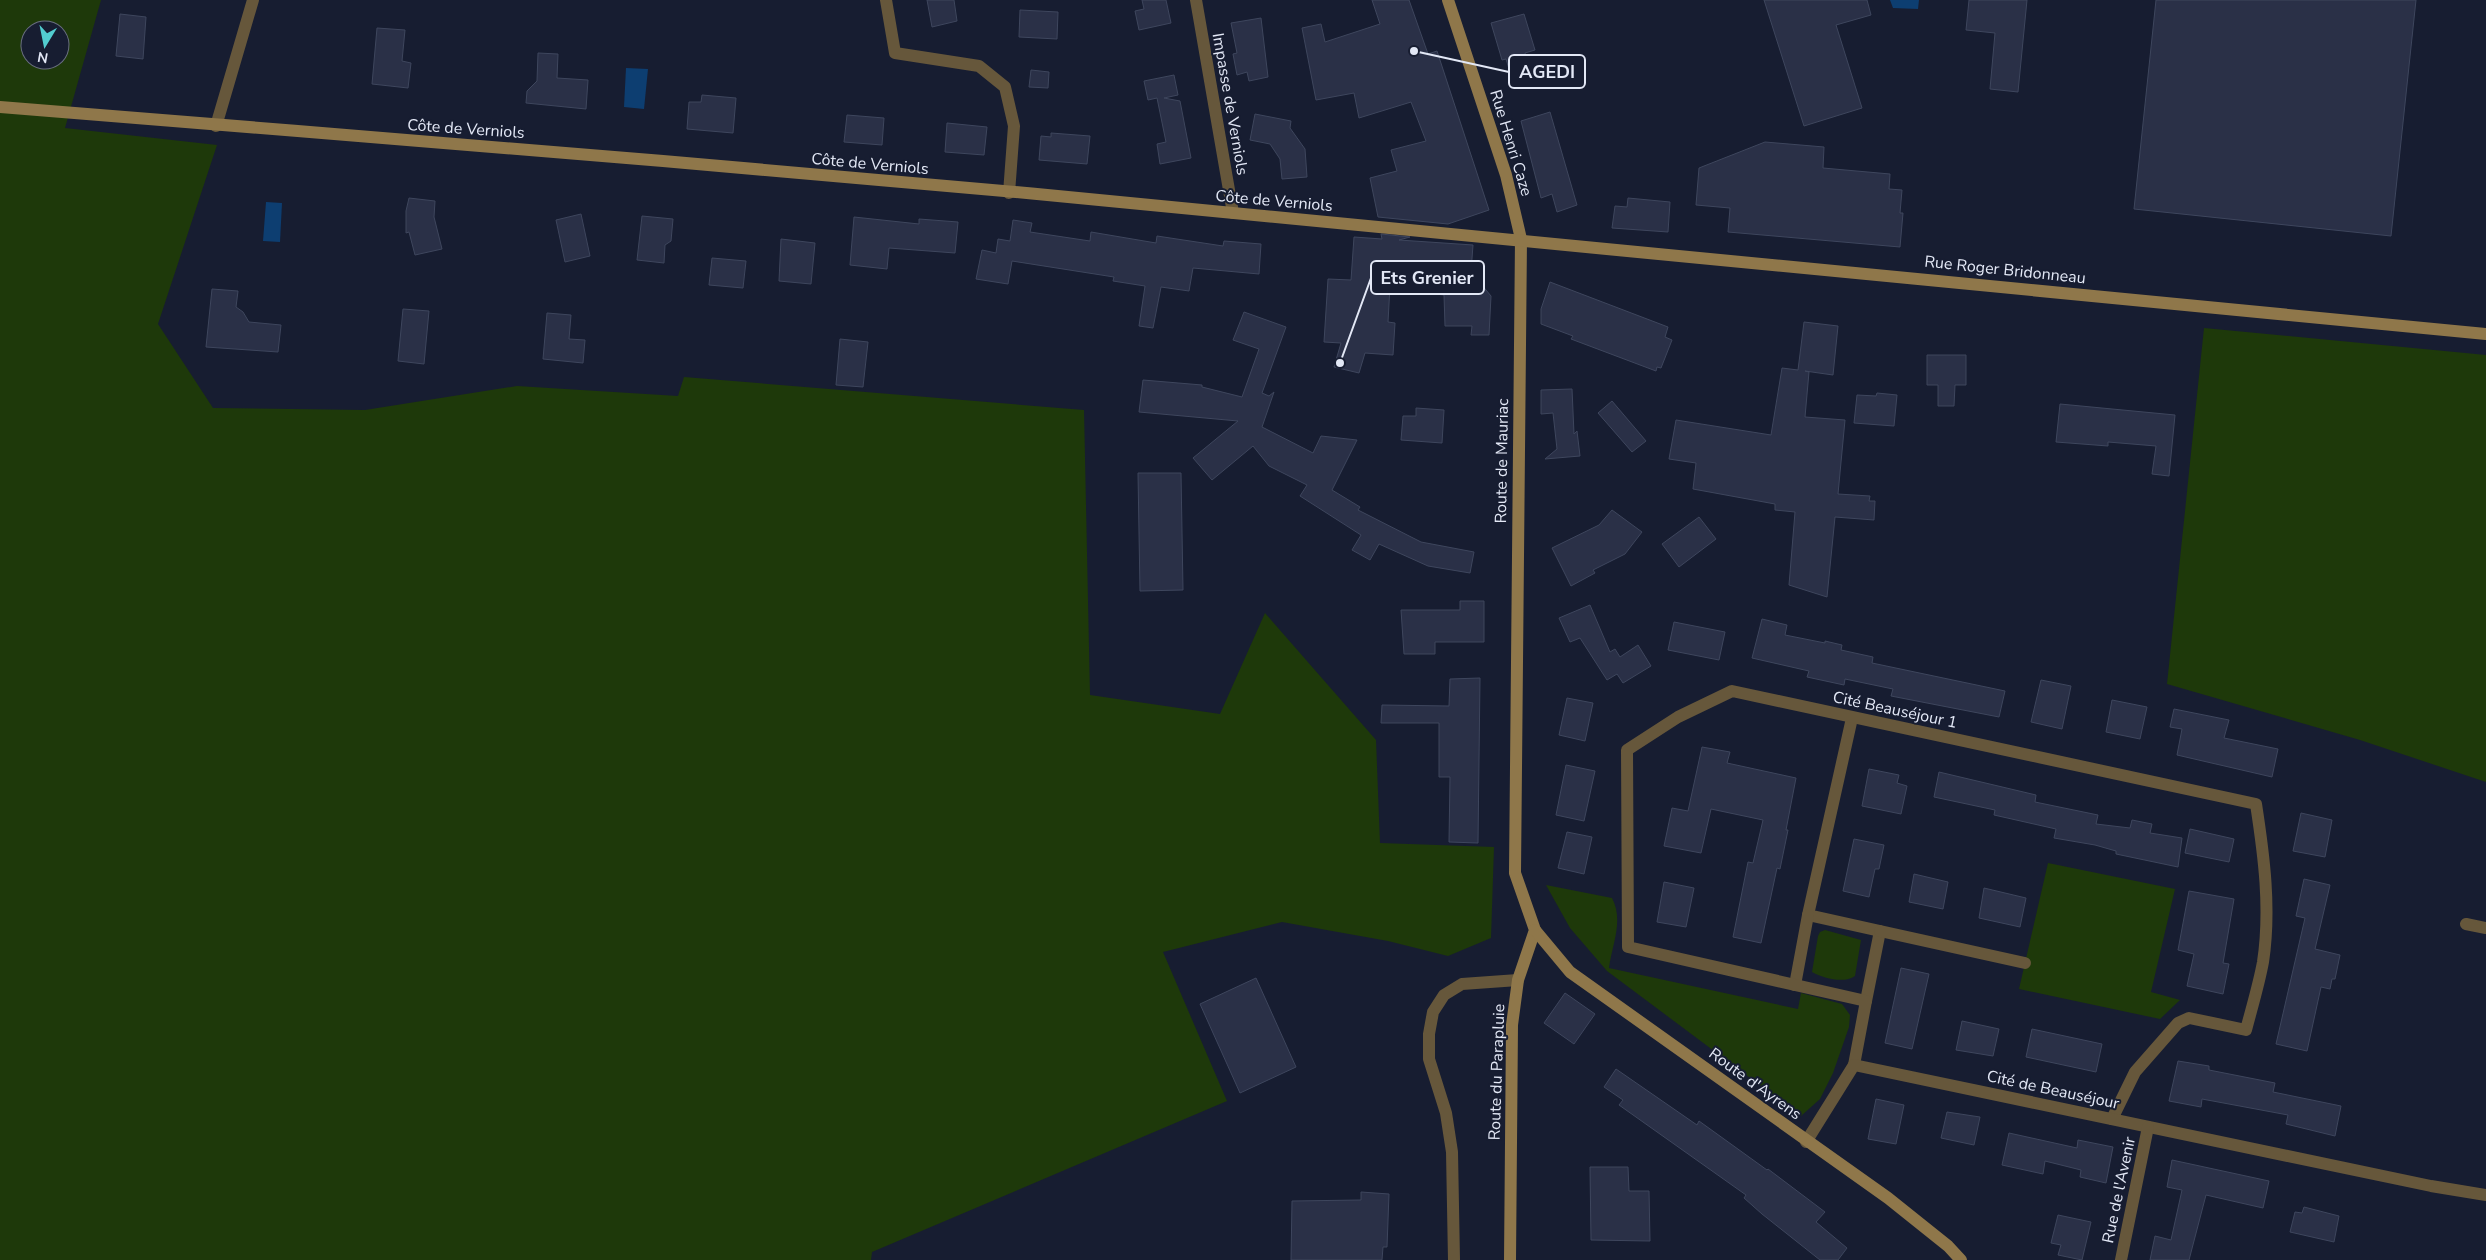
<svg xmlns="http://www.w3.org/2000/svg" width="2486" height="1260" font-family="'Nunito Sans',sans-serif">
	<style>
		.green { fill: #1e390a; fill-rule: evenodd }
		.water { fill: #0d3e71 }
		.building { fill: #2a3047; stroke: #3e465d }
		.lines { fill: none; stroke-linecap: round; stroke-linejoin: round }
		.street { stroke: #66573b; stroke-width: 12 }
		.secondary { stroke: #8f774a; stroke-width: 12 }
		.labels { text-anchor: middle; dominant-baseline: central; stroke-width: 4; stroke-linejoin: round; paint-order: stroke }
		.street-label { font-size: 16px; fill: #e3e8f6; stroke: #171d31 }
		.leader { fill: none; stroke: #e3e8f6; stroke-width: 2 }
		.callout-dot { fill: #e3e8f6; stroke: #171d31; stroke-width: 2 }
		.callout { fill: #171d31; stroke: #e3e8f6; stroke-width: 2 }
		.callout-label { font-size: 18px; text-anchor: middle; font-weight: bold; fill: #e3e8f6 }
	</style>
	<rect width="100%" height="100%" fill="#171d31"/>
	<g class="green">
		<path d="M0 0H101L65 128 217 145 158 324 213 408 365 410 517 386 678 396 684 377 1084 410 1090 695 1220 714 1265 613 1376 740 1380 843 1494 847 1491 938 1448 956 1388 941 1282 922 1163 952 1227 1101 872 1252 871 1260H0ZM30 30H60V60H30Z"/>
		<path d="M2204 328 2486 355V782L2360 740 2167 684Z"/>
		<path d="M2048 863 2175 889 2151 992 2180 1000 2160 1019 2019 989Z"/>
		<path d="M1546 885 1612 898C1624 921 1612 944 1609 968L1798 1009 1801 993 1842 1004 1850 1015 1849 1027 1833 1073 1820 1099 1801 1116 1607 971 1570 928Z"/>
		<path d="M1825 930 1861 940 1855 976C1844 984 1823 978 1812 972L1818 936 1820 932Z"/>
	</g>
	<g class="water">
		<path d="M1890 0H1919L1918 9 1893 8Z"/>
		<path d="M626 68 648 69 644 109 624 107Z"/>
		<path d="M266 202 282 203 280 242 263 241Z"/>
	</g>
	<g class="building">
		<path d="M927 0H954L957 21 932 27Z"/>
		<path d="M1142 0H1166L1171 23 1139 30 1135 11 1144 9Z"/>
		<path d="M1372 0H1409L1428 54 1437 51 1489 210 1448 224 1378 217 1370 178 1397 171 1391 150 1426 141 1411 102 1359 118 1354 93 1316 100 1302 28 1321 24 1325 42 1380 24Z"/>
		<path d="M1764 0H1867L1871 15 1836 25 1862 108 1804 126Z"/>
		<path d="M1969 0H2027L2018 92 1990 89 1995 33 1966 30Z"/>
		<path d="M2156 0H2416L2391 236 2134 209Z"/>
		<path d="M1020 10 1058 12 1057 39 1019 37Z"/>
		<path d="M120 14 146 17 143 59 116 56Z"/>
		<path d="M1524 14 1535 50 1525 53 1527 63 1509 69 1506 59 1502 60 1491 23Z"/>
		<path d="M1261 18 1268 77 1249 81 1247 72 1237 75 1233 54 1237 53 1231 23Z"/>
		<path d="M377 28 405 30 402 61 411 63 408 88 372 84Z"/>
		<path d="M538 53 558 54 557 78 588 80 586 109 526 103 527 91 537 81Z"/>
		<path d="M1031 70 1049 72 1048 88 1029 87Z"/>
		<path d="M1174 75 1178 95 1164 98 1180 101 1191 158 1160 164 1157 144 1166 142 1157 98 1148 100 1144 81Z"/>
		<path d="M702 95 736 98 733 133 687 129 689 102H701Z"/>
		<path d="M1550 112 1577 205 1557 212 1552 194 1541 198 1521 121Z"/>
		<path d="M1255 114 1291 121 1290 128 1305 149 1307 177 1282 179 1280 159 1270 144 1250 140Z"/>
		<path d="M847 115 884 118 882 145 844 142Z"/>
		<path d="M947 123 987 127 984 155 945 152Z"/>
		<path d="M1051 133 1090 136 1087 164 1039 160 1041 136 1051 137Z"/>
		<path d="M1765 142 1824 147 1823 168 1890 174 1889 189 1902 190 1900 213H1903L1900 247 1728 232 1730 208 1696 205 1699 168Z"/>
		<path d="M409 198 435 201 434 217 442 249 415 255 409 232 406 233V211Z"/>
		<path d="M1628 198 1670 202 1668 232 1612 228 1615 206 1627 207Z"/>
		<path d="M581 214 590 256 565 262 556 220Z"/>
		<path d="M642 216 673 219 671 241 665 245 664 263 637 260Z"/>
		<path d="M854 217 919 224V219L958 222 955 253 889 248 887 269 850 265Z"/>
		<path d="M1013 220 1032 223 1030 232 1090 241 1091 232 1156 243 1157 236 1223 246 1224 241 1261 244 1259 274 1193 268 1189 291 1161 287 1153 328 1139 326 1145 286 1113 281 1114 277 1012 261 1008 284 976 279 982 250 996 253 998 239 1010 241Z"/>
		<path d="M1381 234 1410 237 1399 240 1473 245 1471 272 1491 296 1489 335H1471L1472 326H1445L1444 295 1436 294 1433 289 1390 286 1388 322 1395 323 1393 355 1365 353 1359 373 1334 367 1341 343 1324 342 1328 279 1351 280 1354 237 1382 239Z"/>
		<path d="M781 239 815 243 811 284 779 281Z"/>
		<path d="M712 258 746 261 743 288 709 285Z"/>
		<path d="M1550 282 1668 327 1665 337 1672 340 1661 368 1657 367 1656 371 1571 339 1573 336 1541 324V309Z"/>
		<path d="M212 289 238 291 236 307 243 312 249 322 281 325 278 352 206 347Z"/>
		<path d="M403 309 429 311 424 364 398 361Z"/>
		<path d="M1244 312 1286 327 1262 393 1269 396 1274 392 1262 427 1313 453 1321 436 1357 440 1332 490 1360 507 1358 510 1421 542 1474 552 1470 573 1428 566 1379 544 1370 560 1352 550 1361 535 1300 496 1307 485 1269 466 1253 446 1212 480 1193 458 1238 421 1139 412 1143 380 1202 385V387L1242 397 1259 349 1233 340Z"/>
		<path d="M547 313 571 315 569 339 585 340 583 363 543 359Z"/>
		<path d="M1804 322 1838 326 1833 375 1805 371 1809 372 1805 417 1845 420 1838 494 1870 496 1869 501H1875L1874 520 1835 517 1827 597 1789 585 1795 512 1775 510V504L1693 489 1696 463 1669 459 1676 420 1771 435 1782 368 1798 370Z"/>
		<path d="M840 339 868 342 863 387 836 385Z"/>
		<path d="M1927 355H1966V385H1955L1954 406H1938V385H1927Z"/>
		<path d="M1572 389 1574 434 1577 431 1580 456 1545 459 1557 449 1553 413 1541 414V390Z"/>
		<path d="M1877 393 1897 395 1894 426 1854 423 1857 395 1876 396Z"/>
		<path d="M1612 401 1646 441 1632 452 1598 413Z"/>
		<path d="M2060 404 2175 415 2169 476 2152 474 2156 446 2108 442V446L2056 442Z"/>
		<path d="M1416 408 1444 410 1442 443 1401 440 1403 416H1416Z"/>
		<path d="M1138 473H1181L1183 590 1140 591Z"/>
		<path d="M1612 510 1642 532 1625 554 1593 570 1595 573 1571 586 1552 548 1599 525Z"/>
		<path d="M1699 517 1716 539 1679 567 1662 544Z"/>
		<path d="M1460 601H1484V642H1435V654H1404L1401 610H1460Z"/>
		<path d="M1590 605 1610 652 1615 649 1620 657 1638 645 1651 666 1623 683 1617 674 1607 680 1580 638 1570 642 1559 618Z"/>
		<path d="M1762 619 1787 625 1785 635 1825 643V641L1842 645 1841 650 1873 657 1872 663 2005 691 1999 717 1891 696 1893 689 1845 679 1844 685 1807 677 1809 671 1752 658Z"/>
		<path d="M1674 622 1725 632 1719 660 1668 650Z"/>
		<path d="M1480 678 1478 843 1449 842 1450 777H1439V723H1381L1382 705 1449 706 1450 679Z"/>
		<path d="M2041 680 2071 686 2062 729 2031 722Z"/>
		<path d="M1567 698 1593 703 1585 741 1559 735Z"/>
		<path d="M2112 700 2147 707 2140 739 2106 732Z"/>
		<path d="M2174 709 2229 720 2224 738 2278 749 2272 777 2177 755 2182 729 2170 727Z"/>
		<path d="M1702 747 1730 752 1727 763 1796 778 1786 830H1788L1780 869 1777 868 1761 943 1733 937 1748 862 1753 863 1763 820 1711 809 1701 853 1664 846 1672 808 1688 811Z"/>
		<path d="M1566 765 1595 771 1584 821 1556 815Z"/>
		<path d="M1869 769 1899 775 1897 783 1907 786 1901 814 1862 806Z"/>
		<path d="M1939 772 2036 795 2035 802 2098 815 2096 824 2130 828 2132 820 2152 824 2150 833 2182 838 2178 867 2116 854V851L2095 845 2054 838 2056 829 1994 815 1995 810 1934 797Z"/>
		<path d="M2301 813 2332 820 2325 857 2293 851Z"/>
		<path d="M2190 829 2234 839 2229 862 2185 853Z"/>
		<path d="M1567 832 1592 837 1584 874 1558 868Z"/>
		<path d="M1854 839 1884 845 1879 869H1875L1869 897 1843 891Z"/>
		<path d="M1914 874 1948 882 1943 909 1909 902Z"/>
		<path d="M2304 879 2330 885 2315 949 2340 955 2335 979H2332L2330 989 2321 987 2307 1051 2276 1044 2305 918 2296 916Z"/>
		<path d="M1664 882 1694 888 1686 927 1657 922Z"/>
		<path d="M1984 888 2026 898 2020 927 1979 918Z"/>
		<path d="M2189 891 2234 899 2223 963 2229 964 2223 994 2187 986 2194 954 2178 950Z"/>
		<path d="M1901 968 1929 974 1912 1049 1885 1043Z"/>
		<path d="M1256 978 1296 1067 1240 1093 1200 1004Z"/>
		<path d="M1565 993 1595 1014 1574 1044 1544 1023Z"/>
		<path d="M1962 1021 1999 1029 1993 1056 1956 1050Z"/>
		<path d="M2032 1029 2102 1044 2096 1072 2026 1057Z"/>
		<path d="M2178 1061 2209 1066V1070L2275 1083 2273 1092 2341 1106 2335 1136 2286 1124 2288 1115 2202 1099 2201 1107 2169 1101Z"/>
		<path d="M1616 1069 1697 1125 1699 1121 1767 1170 1768 1169 1825 1212 1816 1222 1847 1248 1838 1260H1820L1762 1214 1744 1198 1746 1195 1619 1105 1623 1100 1604 1087Z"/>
		<path d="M1876 1099 1904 1105 1896 1144 1868 1139Z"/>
		<path d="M1947 1112 1980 1117 1974 1145 1941 1138Z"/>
		<path d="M2009 1133 2077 1148 2078 1140 2113 1147 2106 1183 2080 1177 2081 1170 2045 1161 2043 1174 2002 1165Z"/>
		<path d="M2172 1160 2269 1181 2263 1208 2206 1195 2189 1260H2150L2155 1236 2171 1240 2182 1190 2167 1187Z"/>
		<path d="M1590 1167H1628L1629 1191H1649L1650 1241 1591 1240Z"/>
		<path d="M1361 1192 1389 1194 1387 1247H1383L1382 1260H1291L1292 1201 1361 1200Z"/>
		<path d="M2304 1207 2339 1216 2334 1242 2290 1232 2295 1212 2302 1213Z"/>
		<path d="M2058 1215 2091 1222 2082 1260 2058 1255 2061 1245 2051 1243Z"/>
	</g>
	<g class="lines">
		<g class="street">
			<path d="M886 0 895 53 979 66 1005 87 1014 126 1009 193"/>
			<path d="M1196 0 1233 213"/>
			<path d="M216 126 253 0"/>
			<path d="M1852 718 1808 915 1880 931 1866 1001"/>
			<path d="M2466 924 2486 928"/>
			<path d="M1880 931 2025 963"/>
			<path d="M1795 985 1808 915"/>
			<path d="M1854 1065 1866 1001 1628 947 1627 750 1678 717 1732 691 2256 804C2264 856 2271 909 2263 962 2259 984 2252 1007 2246 1030L2189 1018 2178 1023 2135 1072 2112 1119"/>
			<path d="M1806 1142 1854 1065 2431 1186 2486 1195"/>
			<path d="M1454 1260 1452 1152 1446 1113 1429 1059V1034L1433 1012 1444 995 1462 984 1518 980"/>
			<path d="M2121 1260 2148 1127"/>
		</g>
		<g class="secondary">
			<path d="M1448 0 1506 175 1521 239 1515 873 1535 930 1518 980 1512 1025 1510 1260"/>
			<path d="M0 107C221 126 442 141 663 161 1271 213 1878 273 2486 334"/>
			<path d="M1535 930 1570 972 1888 1198 1948 1246 1961 1260"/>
		</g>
	</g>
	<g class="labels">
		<g class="street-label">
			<text transform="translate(1230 104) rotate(80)">Impasse de Verniols</text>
			<text transform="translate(466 129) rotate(4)">Côte de Verniols</text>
			<text transform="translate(1511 143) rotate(73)">Rue Henri Caze</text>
			<text transform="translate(870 164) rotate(5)">Côte de Verniols</text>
			<text transform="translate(1274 201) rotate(5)">Côte de Verniols</text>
			<text transform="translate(2005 270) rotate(6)">Rue Roger Bridonneau</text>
			<text transform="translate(1502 461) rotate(-89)">Route de Mauriac</text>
			<text transform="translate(1895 710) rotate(12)">Cité Beauséjour 1</text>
			<text transform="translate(1497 1072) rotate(-88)">Route du Parapluie</text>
			<text transform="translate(1755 1084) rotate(36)">Route d'Ayrens</text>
			<text transform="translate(2053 1090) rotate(12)">Cité de Beauséjour</text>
			<text transform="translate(2119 1190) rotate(-78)">Rue de l'Avenir</text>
		</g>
	</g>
	<path class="leader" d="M1414 51L1509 72M1340 363L1371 278"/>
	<g class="callout-dot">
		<circle cx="1414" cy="51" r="5"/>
		<circle cx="1340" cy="363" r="5"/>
	</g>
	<g class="callout">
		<rect x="1509" y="55" width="76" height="33" rx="5"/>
		<rect x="1371" y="261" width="113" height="33" rx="5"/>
	</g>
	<g class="callout-label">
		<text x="1547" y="78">AGEDI</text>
		<text x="1427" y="284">Ets Grenier</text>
	</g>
	<g transform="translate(45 45) rotate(190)"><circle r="24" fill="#171d31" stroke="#696e80"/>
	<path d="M0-4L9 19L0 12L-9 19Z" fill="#52cdcf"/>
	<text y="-8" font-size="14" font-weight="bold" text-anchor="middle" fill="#e3e8f6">N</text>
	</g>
</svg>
